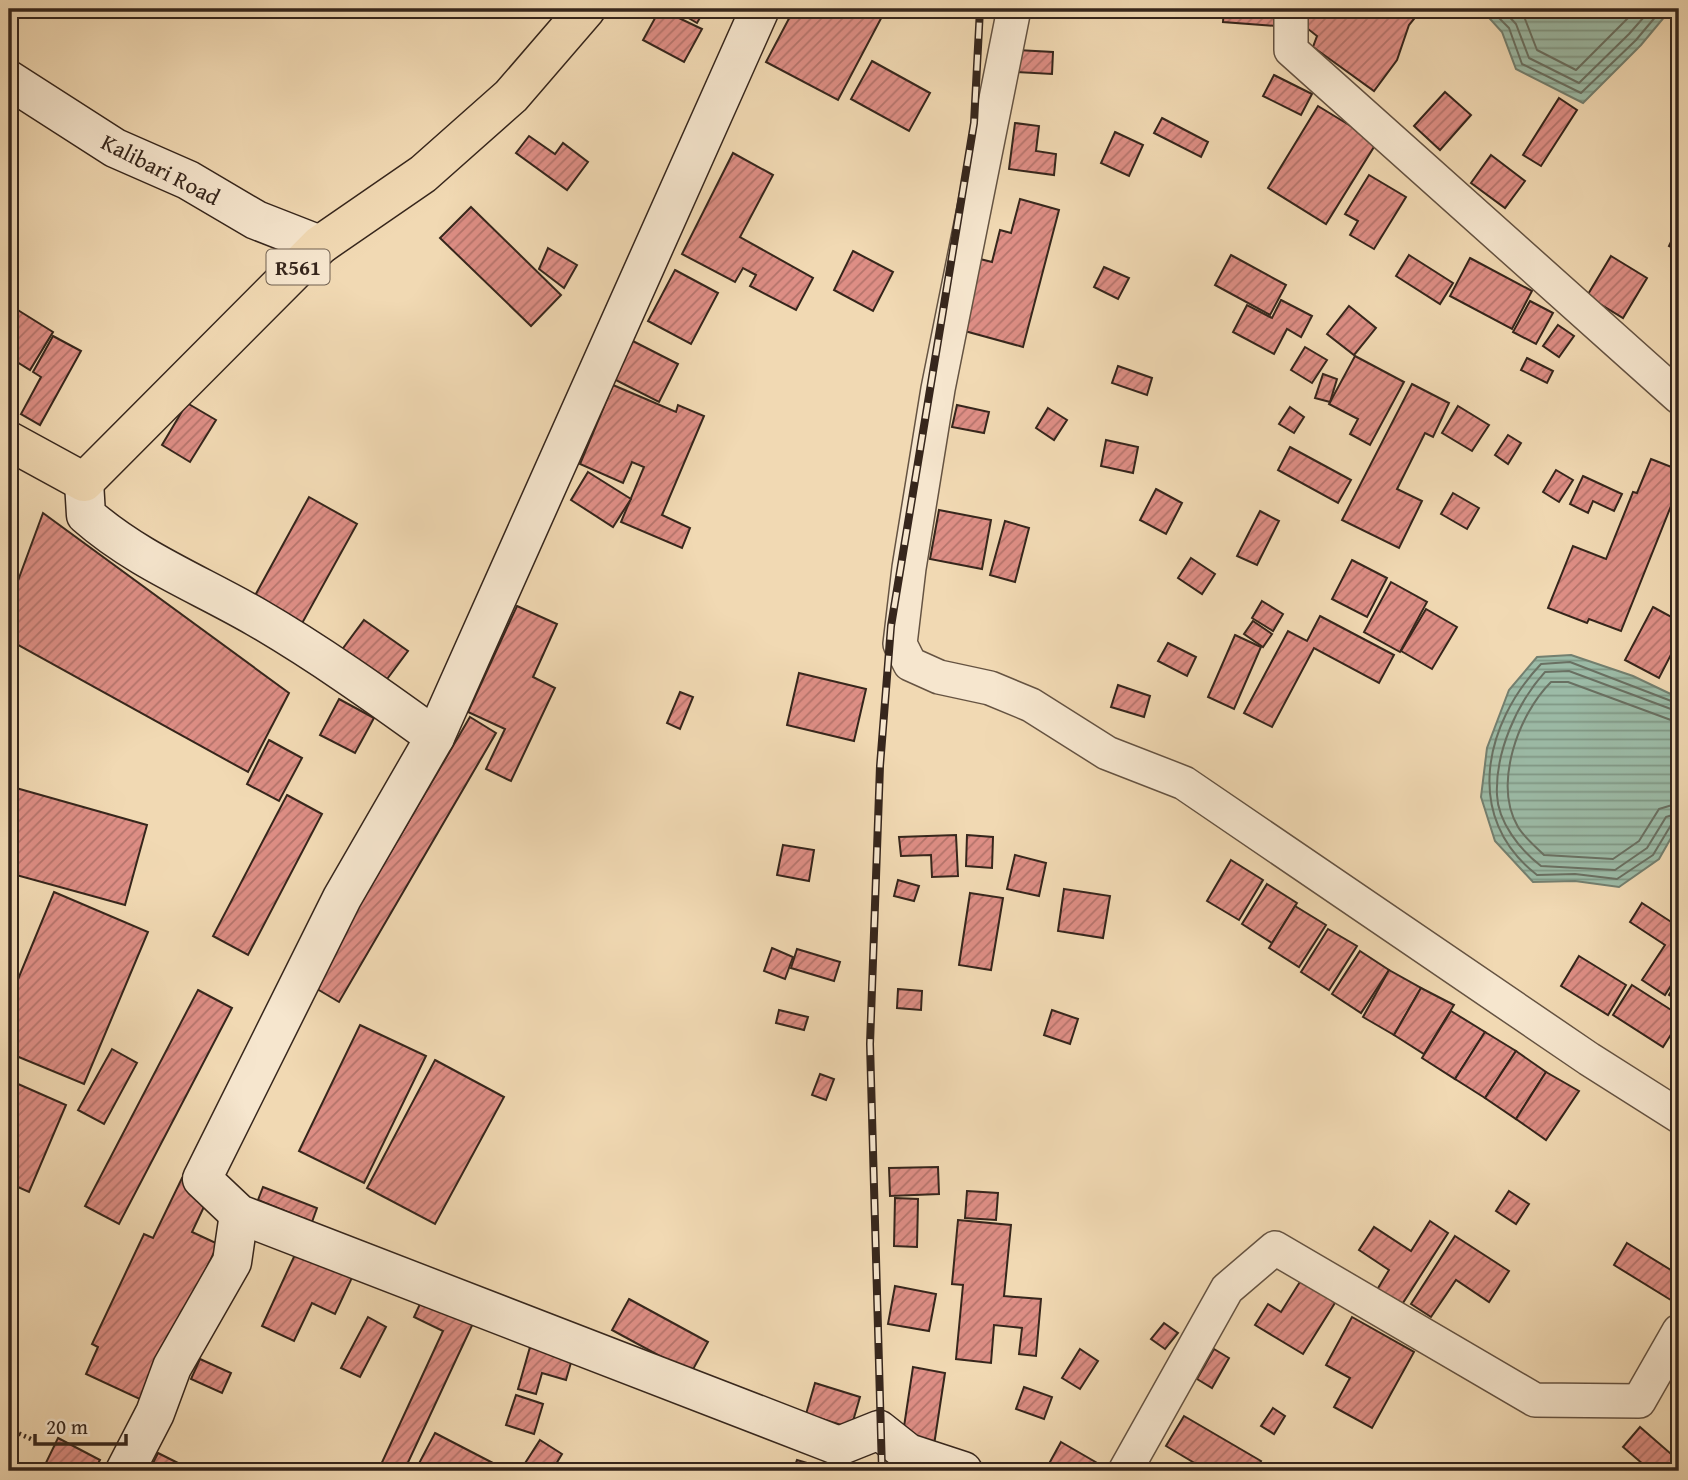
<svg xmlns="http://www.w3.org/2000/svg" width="1688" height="1480" font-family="'Gentium Book Plus',serif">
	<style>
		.water { fill: url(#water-rules); stroke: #737f6f; stroke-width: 2 }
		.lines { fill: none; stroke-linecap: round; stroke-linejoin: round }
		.shore { stroke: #697062; stroke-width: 2 }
		.building { fill: url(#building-hatch); stroke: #36261c; stroke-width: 2 }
		.street-casing { stroke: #655342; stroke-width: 36 }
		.secondary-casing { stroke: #36261c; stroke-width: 41 }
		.primary-casing { stroke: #36261c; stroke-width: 41 }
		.path { stroke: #36261c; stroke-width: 4.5; stroke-dasharray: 2 3.5; stroke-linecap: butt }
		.street { stroke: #f6e6ce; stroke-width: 33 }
		.secondary { stroke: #f6e6ce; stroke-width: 38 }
		.primary { stroke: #f1d9b3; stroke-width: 38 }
		.rail-casing { stroke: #36261c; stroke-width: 8 }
		.rail { stroke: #f6e6ce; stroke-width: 5; stroke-dasharray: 16; stroke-linecap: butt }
		.labels { text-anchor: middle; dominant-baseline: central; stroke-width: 7; stroke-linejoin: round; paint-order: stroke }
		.shield { fill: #f6e6ce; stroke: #706051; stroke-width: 2 }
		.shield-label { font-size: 21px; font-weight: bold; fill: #36261c }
		.street-label { font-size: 23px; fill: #36261c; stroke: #f6e6ce }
	</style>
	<defs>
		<pattern id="water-rules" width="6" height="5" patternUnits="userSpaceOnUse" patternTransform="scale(1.75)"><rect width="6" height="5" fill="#9cbba7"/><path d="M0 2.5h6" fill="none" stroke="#809887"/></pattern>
		<pattern id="building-hatch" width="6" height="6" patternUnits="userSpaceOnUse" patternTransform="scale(1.75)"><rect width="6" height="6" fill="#de8e85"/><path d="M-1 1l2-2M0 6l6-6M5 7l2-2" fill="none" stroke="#b5746c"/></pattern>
	</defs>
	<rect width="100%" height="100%" fill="#f1d9b3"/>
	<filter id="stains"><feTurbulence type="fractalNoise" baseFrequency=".00286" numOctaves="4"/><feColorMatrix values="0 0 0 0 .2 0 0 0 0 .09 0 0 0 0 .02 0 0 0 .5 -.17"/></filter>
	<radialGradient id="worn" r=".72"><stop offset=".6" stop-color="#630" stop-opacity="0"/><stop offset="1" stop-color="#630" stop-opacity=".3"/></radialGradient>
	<g class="water">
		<path d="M1481 9H1671L1641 45 1583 103 1516 69 1502 32Z"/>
		<path d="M1571 655 1633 676 1679 698V824L1659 859 1619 887 1575 881 1533 882 1495 841 1481 797 1487 748 1509 690 1537 657Z"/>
	</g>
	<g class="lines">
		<g class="shore">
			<path d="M1490 9 1509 28 1522 64 1581 93 1636 40 1662 9"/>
			<path d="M1502 9 1516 24 1529 58 1579 83 1629 34 1651 9"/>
			<path d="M1517 9 1525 19 1537 50 1576 70 1637 9"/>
			<path d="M1679 704 1570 662 1541 664C1484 724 1463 818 1537 875L1575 874 1617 879 1653 855 1671 825 1679 822"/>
			<path d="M1679 712 1569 671 1545 672C1517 703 1495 752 1497 795 1498 822 1520 850 1541 866L1615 870 1647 848 1666 817 1679 813"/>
			<path d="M1679 723 1568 682H1551C1518 715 1493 784 1518 827 1524 837 1536 847 1544 855L1613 859 1639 841 1659 809 1679 803"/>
		</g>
	</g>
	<g class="building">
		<path d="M660 9 702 29 684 62 643 40Z"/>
		<path d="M673 9H705L697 23Z"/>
		<path d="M794 9H886L838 100 766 62Z"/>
		<path d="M1224 9H1277L1276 26 1223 22Z"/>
		<path d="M1308 9H1422L1409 25 1397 60 1374 91 1313 47 1317 36 1303 25Z"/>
		<path d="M1017 50 1053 52 1052 74 1016 72Z"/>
		<path d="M872 61 930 93 909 131 851 99Z"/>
		<path d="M1274 75 1312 94 1301 115 1263 96Z"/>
		<path d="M1445 92 1471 115 1440 150 1414 126Z"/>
		<path d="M1559 98 1577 110 1541 166 1523 155Z"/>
		<path d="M1318 106 1377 142 1326 224 1268 188Z"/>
		<path d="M1162 118 1208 142 1201 157 1154 133Z"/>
		<path d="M1015 123 1039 126 1036 151 1056 154 1054 175 1009 169Z"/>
		<path d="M1115 132 1143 145 1129 176 1101 163Z"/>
		<path d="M529 136 555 154 563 143 588 162 567 190 516 153Z"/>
		<path d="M733 153 773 175 740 237 813 278 796 310 750 286 756 275 743 268 735 282 682 254Z"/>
		<path d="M1491 155 1525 181 1505 208 1471 183Z"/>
		<path d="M1369 175 1406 197 1374 249 1350 235 1358 221 1345 214Z"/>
		<path d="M1020 199 1059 210 1023 347 961 330 980 259 992 262 1000 230 1011 233Z"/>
		<path d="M471 207 561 295 531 326 440 238Z"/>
		<path d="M1679 225V251L1669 246Z"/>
		<path d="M548 248 577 265 564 288 539 269Z"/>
		<path d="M853 251 893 272 873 311 834 290Z"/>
		<path d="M1231 255 1286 285 1270 315 1215 285Z"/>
		<path d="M1409 255 1453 283 1440 304 1396 276Z"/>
		<path d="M1611 256 1647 278 1623 318 1587 296Z"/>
		<path d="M1470 258 1532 291 1512 329 1450 296Z"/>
		<path d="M1104 267 1129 278 1118 299 1094 287Z"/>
		<path d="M675 270 718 293 691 344 648 321Z"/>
		<path d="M1281 300 1312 316 1301 337 1287 329 1274 354 1233 332 1247 305 1272 318Z"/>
		<path d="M1530 301 1553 313 1536 344 1513 332Z"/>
		<path d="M1349 306 1376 328 1354 355 1327 334Z"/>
		<path d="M13 307 53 332 30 370 9 357V314Z"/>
		<path d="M1558 325 1574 336 1559 357 1543 346Z"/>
		<path d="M621 335 678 364 659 402 602 373Z"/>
		<path d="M53 336 81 351 40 425 21 414 41 377 33 372Z"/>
		<path d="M1305 347 1327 360 1312 383 1291 370Z"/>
		<path d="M1355 356 1404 382 1370 445 1350 434 1358 419 1329 404Z"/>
		<path d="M1527 358 1553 371 1547 383 1521 370Z"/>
		<path d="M1118 366 1152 378 1147 395 1112 383Z"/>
		<path d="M1323 374 1337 379 1330 402 1315 398Z"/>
		<path d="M1412 384 1449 403 1433 437 1425 433 1397 489 1422 501 1399 548 1342 520Z"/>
		<path d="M613 385 676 412 678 405 704 416 662 515 690 528 682 548 621 522 644 467 632 462 623 483 580 464Z"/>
		<path d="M187 403 216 420 190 462 162 445Z"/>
		<path d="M957 405 989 412 984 433 952 427Z"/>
		<path d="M1458 406 1489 425 1472 451 1442 433Z"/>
		<path d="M1290 407 1304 417 1294 433 1279 424Z"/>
		<path d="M1048 408 1067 420 1054 440 1036 428Z"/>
		<path d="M1508 435 1521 443 1508 464 1495 455Z"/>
		<path d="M1106 440 1138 447 1133 473 1101 466Z"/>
		<path d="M1290 447 1351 480 1338 503 1278 470Z"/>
		<path d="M1651 459 1679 470V486L1621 631 1589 619 1587 623 1548 608 1573 546 1606 559 1633 492 1637 493Z"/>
		<path d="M1556 470 1573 480 1559 502 1543 492Z"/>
		<path d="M588 472 631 499 613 527 571 500Z"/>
		<path d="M1583 476 1622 494 1614 511 1593 501 1588 513 1570 504Z"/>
		<path d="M1156 489 1182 503 1166 534 1140 520Z"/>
		<path d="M1453 493 1479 508 1467 529 1441 514Z"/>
		<path d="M309 497 357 524 300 627 252 601Z"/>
		<path d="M939 510 991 520 982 569 930 559Z"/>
		<path d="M1260 511 1279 521 1257 565 1237 556Z"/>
		<path d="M43 513 289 693 248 772 9 640V605Z"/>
		<path d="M1005 521 1029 528 1015 582 990 575Z"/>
		<path d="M1191 558 1215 574 1202 594 1178 578Z"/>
		<path d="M1352 560 1387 578 1367 617 1332 599Z"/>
		<path d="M1391 582 1427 602 1400 652 1364 632Z"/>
		<path d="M1262 601 1283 614 1273 631 1252 618Z"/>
		<path d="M517 606 557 624 533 677 555 688 511 781 486 769 505 729 468 712Z"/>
		<path d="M1653 607 1679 621V639L1659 678 1625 660Z"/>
		<path d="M1426 609 1457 627 1432 669 1401 651Z"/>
		<path d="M1320 616 1394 655 1379 683 1314 648 1272 727 1244 713 1288 631 1307 641Z"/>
		<path d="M364 620 408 651 384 683 341 651Z"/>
		<path d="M1253 621 1272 634 1263 647 1244 634Z"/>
		<path d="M1235 635 1261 647 1234 709 1208 697Z"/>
		<path d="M1168 643 1196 657 1187 676 1158 661Z"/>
		<path d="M799 673 866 689 854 741 787 725Z"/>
		<path d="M1118 685 1150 696 1144 717 1111 707Z"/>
		<path d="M680 692 693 697 680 729 667 723Z"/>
		<path d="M339 699 374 718 355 753 320 735Z"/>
		<path d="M470 717 496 733 339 1002 312 986Z"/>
		<path d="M269 740 302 758 279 801 247 784Z"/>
		<path d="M9 786 147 825 125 905 9 873Z"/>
		<path d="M287 795 322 814 248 955 213 936Z"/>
		<path d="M956 835 958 876 932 877 931 855 901 856 899 837Z"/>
		<path d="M967 835 993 837 992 868 966 866Z"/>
		<path d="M783 845 814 850 809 881 777 875Z"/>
		<path d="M1015 855 1046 863 1039 896 1007 889Z"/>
		<path d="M1231 860 1263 880 1239 920 1207 901Z"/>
		<path d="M898 880 919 886 914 901 894 896Z"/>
		<path d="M1267 884 1297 903 1272 943 1242 924Z"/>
		<path d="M1064 889 1110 896 1103 938 1058 931Z"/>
		<path d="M54 892 148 932 84 1084 9 1053V1001Z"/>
		<path d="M970 893 1003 898 991 970 959 965Z"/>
		<path d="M1642 903 1679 927V973L1665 995 1642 980 1665 945 1630 922Z"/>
		<path d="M1295 906 1326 925 1299 967 1269 948Z"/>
		<path d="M1328 929 1357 946 1329 990 1301 972Z"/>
		<path d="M772 948 793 957 785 979 764 971Z"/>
		<path d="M797 949 840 962 834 981 791 968Z"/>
		<path d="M1360 951 1389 970 1361 1013 1332 994Z"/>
		<path d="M1579 956 1626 985 1608 1015 1561 986Z"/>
		<path d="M1389 970 1421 988 1394 1035 1363 1017Z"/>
		<path d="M1679 978V1001L1669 995Z"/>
		<path d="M1632 985 1679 1015V1022L1663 1047 1613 1015Z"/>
		<path d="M1421 988 1454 1005 1424 1054 1394 1035Z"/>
		<path d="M898 989 922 991 921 1010 897 1008Z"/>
		<path d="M198 990 232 1008 119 1224 85 1206Z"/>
		<path d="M779 1010 808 1017 804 1030 776 1023Z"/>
		<path d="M1052 1010 1078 1019 1070 1044 1044 1035Z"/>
		<path d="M1451 1011 1485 1032 1455 1079 1422 1058Z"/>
		<path d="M360 1025 426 1056 364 1183 299 1151Z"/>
		<path d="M1485 1032 1516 1051 1485 1098 1455 1079Z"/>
		<path d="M1679 1036V1054L1672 1050Z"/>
		<path d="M112 1049 137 1063 104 1124 78 1110Z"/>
		<path d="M1516 1051 1546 1072 1516 1119 1485 1098Z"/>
		<path d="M435 1060 504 1097 435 1224 367 1188Z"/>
		<path d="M1546 1072 1579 1091 1546 1140 1516 1119Z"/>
		<path d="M820 1074 834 1079 826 1100 812 1095Z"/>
		<path d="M9 1080 66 1105 29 1192 9 1183Z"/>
		<path d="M938 1167 939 1194 890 1196 889 1168Z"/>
		<path d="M182 1178 211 1192 192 1232 218 1244 144 1401 86 1374 98 1347 92 1344 144 1234 153 1238Z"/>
		<path d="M263 1187 317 1208 312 1222 258 1200Z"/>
		<path d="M967 1191 998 1193 996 1220 965 1218Z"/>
		<path d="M1509 1191 1529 1204 1516 1224 1496 1211Z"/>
		<path d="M895 1198 918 1199 917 1247 894 1246Z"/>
		<path d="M958 1220 1011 1225 1004 1296 1041 1299 1036 1356 1019 1354 1022 1328 994 1325 991 1363 956 1359 963 1285 952 1284Z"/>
		<path d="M1430 1221 1448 1233 1399 1309 1375 1293 1389 1270 1359 1250 1374 1227 1411 1251Z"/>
		<path d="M1455 1236 1509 1271 1489 1302 1456 1280 1431 1317 1411 1304Z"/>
		<path d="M1627 1243 1679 1275V1294L1674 1302 1614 1265Z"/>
		<path d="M299 1246 356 1269 335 1314 312 1303 294 1341 262 1326Z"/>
		<path d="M1303 1277 1338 1298 1303 1354 1255 1325 1268 1304 1281 1312Z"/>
		<path d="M895 1286 936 1294 929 1331 888 1324Z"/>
		<path d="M425 1293 476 1317 404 1471H378L443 1331 414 1317Z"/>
		<path d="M629 1299 708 1342 691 1373 612 1330Z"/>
		<path d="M368 1317 386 1327 360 1377 341 1368Z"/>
		<path d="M1352 1317 1414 1352 1372 1428 1334 1407 1350 1378 1326 1365Z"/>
		<path d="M1164 1323 1178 1333 1165 1349 1151 1339Z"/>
		<path d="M530 1347 572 1359 566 1380 542 1373 536 1394 518 1389Z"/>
		<path d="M1080 1349 1098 1361 1080 1389 1062 1378Z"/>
		<path d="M1214 1349 1229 1358 1212 1388 1197 1379Z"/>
		<path d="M200 1359 231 1373 222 1393 191 1379Z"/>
		<path d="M913 1367 945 1373 934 1445 902 1440Z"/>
		<path d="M815 1383 860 1397 851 1428 806 1414Z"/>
		<path d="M1024 1387 1052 1397 1044 1419 1016 1409Z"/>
		<path d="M516 1395 543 1404 534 1434 506 1425Z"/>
		<path d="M1273 1408 1285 1416 1274 1434 1261 1426Z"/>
		<path d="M1184 1416 1261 1461 1255 1471H1208L1166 1446Z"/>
		<path d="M1640 1427 1678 1460 1669 1471H1651L1623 1447Z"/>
		<path d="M435 1433 493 1463 489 1471H415Z"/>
		<path d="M58 1438 100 1460 94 1471H42Z"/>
		<path d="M540 1440 562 1454 553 1469 557 1471H520Z"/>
		<path d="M1061 1442 1111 1471H1045Z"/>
		<path d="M158 1453 194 1471H149Z"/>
		<path d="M797 1460 834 1471H793Z"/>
	</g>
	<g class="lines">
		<g class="street-casing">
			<g id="street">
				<path d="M1014 9 938 389 909 568 900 644 910 664 939 677 990 688 1031 705 1107 753 1184 783 1589 1059 1679 1116"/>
				<path d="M1291 9V50L1679 397"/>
				<path d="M1125 1471 1227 1289 1275 1248 1535 1400 1639 1401 1679 1331"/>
			</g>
		</g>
		<g class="secondary-casing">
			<g id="secondary">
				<path d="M760 9 435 737 342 898 202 1179 239 1214 839 1446 879 1430 908 1453 963 1471"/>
				<path d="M9 80 115 148 188 180 256 220 320 245"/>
				<path d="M84 482 86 515C137 560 199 584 256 617 318 653 377 695 435 737"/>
				<path d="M125 1471 155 1413 172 1367 232 1262 239 1214"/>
			</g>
		</g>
		<g class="primary-casing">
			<path id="primary" d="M9 441 84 482 320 245 423 174 511 96 586 9"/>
		</g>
		<path class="path" d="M9 1429 31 1439"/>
		<use href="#street" class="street"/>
		<use href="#secondary" class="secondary"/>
		<use href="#primary" class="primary"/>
		<g class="rail-casing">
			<path id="rail" d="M882 1471 870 1044 880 766 891 626 974 123 980 9"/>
		</g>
		<use href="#rail" class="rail"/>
	</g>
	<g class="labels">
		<rect class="shield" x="266.5" y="249.5" width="63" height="35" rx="5"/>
		<g class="shield-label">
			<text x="298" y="267">R561</text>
		</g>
		<g class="street-label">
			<text transform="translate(161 169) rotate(27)">Kalibari Road</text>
		</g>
	</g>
	<rect width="1688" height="1480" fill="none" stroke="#f1d9b3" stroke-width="35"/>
	<rect x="10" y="10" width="1667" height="1459" fill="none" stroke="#36261c" stroke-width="3.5"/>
	<rect x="18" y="18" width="1653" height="1445" fill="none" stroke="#36261c" stroke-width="2"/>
	<path d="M35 1434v10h91v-10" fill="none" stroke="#36261c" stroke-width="3.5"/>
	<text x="46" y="1434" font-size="21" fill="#36261c" stroke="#f6e6ce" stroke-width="5" paint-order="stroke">20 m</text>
	<rect width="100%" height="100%" filter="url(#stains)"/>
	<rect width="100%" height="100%" fill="url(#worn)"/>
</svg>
